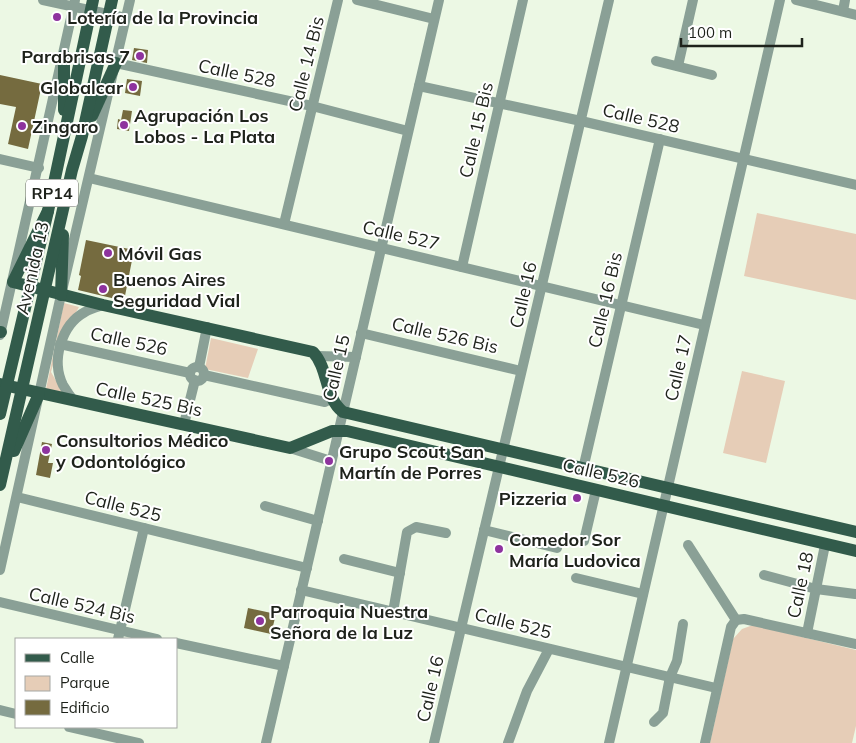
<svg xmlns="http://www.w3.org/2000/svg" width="856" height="743" font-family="Mulish,sans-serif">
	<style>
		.green { fill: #e6cdb7 }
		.building { fill: #756b3f }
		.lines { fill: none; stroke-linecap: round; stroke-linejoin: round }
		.minor { stroke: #8aa096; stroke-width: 10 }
		.major { stroke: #325b4b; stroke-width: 12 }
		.poi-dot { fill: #8e339e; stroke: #fff; stroke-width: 2 }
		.labels { text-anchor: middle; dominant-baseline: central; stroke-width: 4; stroke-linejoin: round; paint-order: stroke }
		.shield { fill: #fff; stroke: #62645f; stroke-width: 1 }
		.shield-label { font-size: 16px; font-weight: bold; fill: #1e221b }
		.poi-label { font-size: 18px; font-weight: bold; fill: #1e221b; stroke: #fff; text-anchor: start }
		.street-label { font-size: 18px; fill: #1e221b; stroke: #fff }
	</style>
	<rect width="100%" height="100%" fill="#ecf8e4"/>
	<g class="green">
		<path d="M757 213 856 234V300L744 276Z"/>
		<path d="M64 303 79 307 59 342 51 372 63 393 46 389Z"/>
		<path d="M211 338 258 349 248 378 205 369Z"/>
		<path d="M742 371 785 381 766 463 723 453Z"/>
		<path d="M753 625 856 650V726L852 743H710L733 639 742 629Z"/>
	</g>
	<g class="building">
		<path d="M134 48 148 50 147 63 132 60Z"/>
		<path d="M0 75 42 84 28 149 8 144 16 107 0 104Z"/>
		<path d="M127 79 142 81 140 96 125 93Z"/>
		<path d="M123 110 132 111 129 131 117 129 118 119 121 120Z"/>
		<path d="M86 240 134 250 124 301 78 290 81 276 79 275Z"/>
		<path d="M42 442 52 444 48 463H53L50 478 36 475Z"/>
		<path d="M248 608 276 614 271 634 244 628Z"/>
	</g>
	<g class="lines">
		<g class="minor">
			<path d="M43 0 126 18"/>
			<path d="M357 0 434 19"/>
			<path d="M796 0 856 15"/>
			<path d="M843 11 845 0"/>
			<path d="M656 61 712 75"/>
			<path d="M116 63 312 106 408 131"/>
			<path d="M678 66 693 0"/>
			<path d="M419 86 581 121 856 185"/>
			<path d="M0 159 39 168"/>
			<path d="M89 178 704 325"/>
			<path d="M284 224 338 0"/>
			<path d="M462 267 523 0"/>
			<path d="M361 333 521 371"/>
			<path d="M0 335 75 0"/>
			<path d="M60 344 190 373"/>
			<path d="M317 356 356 357"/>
			<path d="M199 367 207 327"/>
			<circle cx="197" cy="374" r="7"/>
			<path d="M204 375 325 402 332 398"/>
			<path d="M74 401C70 396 66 390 63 385 51 361 61 325 85 312 90 309 97 307 103 305"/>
			<path d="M184 424 195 380"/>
			<path d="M290 448 331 461"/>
			<path d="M583 469 660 139"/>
			<path d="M17 497 307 568"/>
			<path d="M265 506 318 521"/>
			<path d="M484 530 557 548"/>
			<path d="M584 541 596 490"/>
			<path d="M688 545 736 620"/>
			<path d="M344 559 400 573"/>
			<path d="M0 570 61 295 130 0"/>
			<path d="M764 575 816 589 855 594"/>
			<path d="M576 578 643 594"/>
			<path d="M301 590 716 688"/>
			<path d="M0 602 157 639"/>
			<path d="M393 612 407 532 416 527 446 533"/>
			<path d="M807 633 825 545"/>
			<path d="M118 639 144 528"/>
			<path d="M176 643 284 666"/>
			<path d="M0 710 16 714"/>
			<path d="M654 722 663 713 670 677 677 661 683 624"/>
			<path d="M69 727 139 743"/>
			<path d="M266 743 439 0"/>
			<path d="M434 743 609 0"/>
			<path d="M508 743 527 691 549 649"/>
			<path d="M609 743 780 0"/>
			<path d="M705 743 731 627 736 620 744 619 856 644"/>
		</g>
		<g class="major">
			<path d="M64 55V110"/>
			<path d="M92 116 116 63"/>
			<path d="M48 211 13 282 103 305 313 352C329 369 324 397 343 412L856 532"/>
			<path d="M61 295 63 235"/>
			<path d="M0 332H1"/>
			<path d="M0 384 290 448 332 431H347L856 551"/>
			<path d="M0 414 48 211 93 0"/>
			<path d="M14 451 39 394"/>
			<path d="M0 485 72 170 82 136 112 0"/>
		</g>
	</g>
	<g class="poi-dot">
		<circle cx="57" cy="17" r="5"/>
		<circle cx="140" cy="56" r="5"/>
		<circle cx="133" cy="87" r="5"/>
		<circle cx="124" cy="125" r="5"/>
		<circle cx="22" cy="126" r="5"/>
		<circle cx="108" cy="253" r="5"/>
		<circle cx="103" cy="289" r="5"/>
		<circle cx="46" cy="450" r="5"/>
		<circle cx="329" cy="461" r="5"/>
		<circle cx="577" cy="498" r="5"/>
		<circle cx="499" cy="549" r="5"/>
		<circle cx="260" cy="621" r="5"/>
	</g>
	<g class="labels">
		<rect class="shield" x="26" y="179.5" width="52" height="27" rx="4"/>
		<g class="shield-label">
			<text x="52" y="193">RP14</text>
		</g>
		<g class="poi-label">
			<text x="67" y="17">Lotería de la Provincia</text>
			<text x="130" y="56" text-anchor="end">Parabrisas 7</text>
			<text x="123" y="87" text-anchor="end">Globalcar</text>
			<text x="134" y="115">Agrupación Los<tspan x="134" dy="21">Lobos - La Plata</tspan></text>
			<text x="32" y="126">Zingaro</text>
			<text x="118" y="253">Móvil Gas</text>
			<text x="113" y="279">Buenos Aires<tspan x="113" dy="21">Seguridad Vial</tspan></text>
			<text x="56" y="440">Consultorios Médico<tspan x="56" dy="21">y Odontológico</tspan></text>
			<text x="339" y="451">Grupo Scout San<tspan x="339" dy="21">Martín de Porres</tspan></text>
			<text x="567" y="498" text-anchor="end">Pizzeria</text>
			<text x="509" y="539">Comedor Sor<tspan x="509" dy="21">María Ludovica</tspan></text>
			<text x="270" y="611">Parroquia Nuestra<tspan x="270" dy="21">Señora de la Luz</tspan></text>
		</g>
		<g class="street-label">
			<text transform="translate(306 64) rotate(-76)">Calle 14 Bis</text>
			<text transform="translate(237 73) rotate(12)">Calle 528</text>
			<text transform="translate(641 118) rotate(13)">Calle 528</text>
			<text transform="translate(476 130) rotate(-77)">Calle 15 Bis</text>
			<text transform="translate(401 235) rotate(13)">Calle 527</text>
			<text transform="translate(32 268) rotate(-77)">Avenida 13</text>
			<text transform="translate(523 295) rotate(-77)">Calle 16</text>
			<text transform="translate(605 300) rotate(-77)">Calle 16 Bis</text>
			<text transform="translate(445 335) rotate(13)">Calle 526 Bis</text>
			<text transform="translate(129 341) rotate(12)">Calle 526</text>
			<text transform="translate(336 368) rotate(-77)">Calle 15</text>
			<text transform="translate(678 368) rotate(-77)">Calle 17</text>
			<text transform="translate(149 399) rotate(12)">Calle 525 Bis</text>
			<text transform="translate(601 473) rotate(13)">Calle 526</text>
			<text transform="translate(123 506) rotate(14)">Calle 525</text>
			<text transform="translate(800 585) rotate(-78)">Calle 18</text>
			<text transform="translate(82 605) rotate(13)">Calle 524 Bis</text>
			<text transform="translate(513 623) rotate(14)">Calle 525</text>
			<text transform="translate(430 689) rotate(-77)">Calle 16</text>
		</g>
	</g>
	<rect x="15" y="638" width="162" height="90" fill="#ffffff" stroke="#a5a7a4"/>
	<rect x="25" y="654" width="25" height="8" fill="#325b4b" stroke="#a5a7a4"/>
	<text x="60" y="663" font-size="15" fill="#1e221b">Calle</text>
	<rect x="25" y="676" width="25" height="15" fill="#e6cdb7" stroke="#a5a7a4"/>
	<text x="60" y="688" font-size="15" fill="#1e221b">Parque</text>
	<rect x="25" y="700" width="25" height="15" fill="#756b3f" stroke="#a5a7a4"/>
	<text x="60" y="713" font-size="15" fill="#1e221b">Edificio</text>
	<path d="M681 38v8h121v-8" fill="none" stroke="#1e221b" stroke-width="2.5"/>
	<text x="688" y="38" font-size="15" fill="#1e221b" stroke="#ffffff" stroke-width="4" paint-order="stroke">100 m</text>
</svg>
